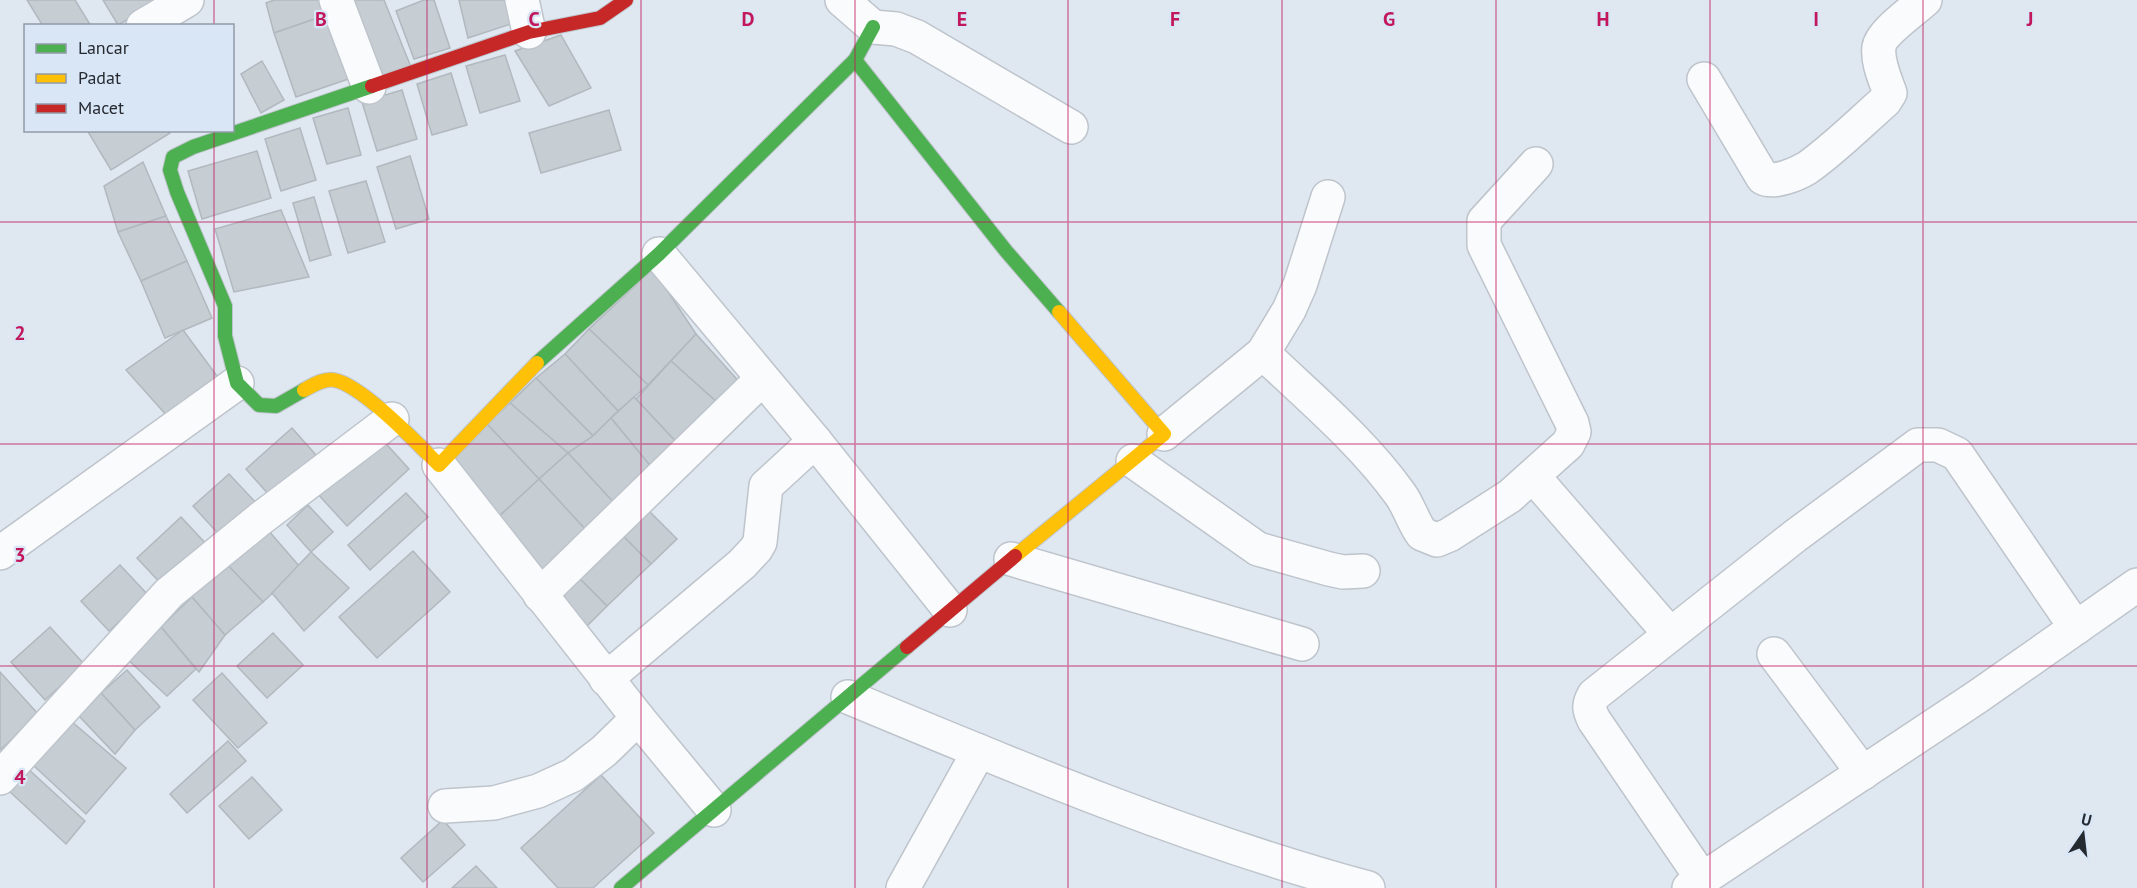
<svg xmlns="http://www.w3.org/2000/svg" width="2137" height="888" font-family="'PT Sans',sans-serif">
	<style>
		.building { fill: #c6ced4; stroke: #b1b9be; stroke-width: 1.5 }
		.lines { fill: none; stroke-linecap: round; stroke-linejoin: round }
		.street-casing { stroke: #bec4cb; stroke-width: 36 }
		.fast-casing { stroke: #bec4cb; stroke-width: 16 }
		.slow-casing { stroke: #bec4cb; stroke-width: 16 }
		.jam-casing { stroke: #bec4cb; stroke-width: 16 }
		.street { stroke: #fafbfd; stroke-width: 33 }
		.fast { stroke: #4caf50; stroke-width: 14 }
		.slow { stroke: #ffc107; stroke-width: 14 }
		.jam { stroke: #c62828; stroke-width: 14 }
		.grid { fill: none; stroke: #c2185b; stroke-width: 1.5; stroke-opacity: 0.55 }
		.grid-label { font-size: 20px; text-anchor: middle; font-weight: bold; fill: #c2185b; stroke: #d9e6f6; stroke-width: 4.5; stroke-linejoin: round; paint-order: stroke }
	</style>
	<rect width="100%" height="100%" fill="#dfe7f0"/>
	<g class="building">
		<path d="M27 0H75L91 26H43Z"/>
		<path d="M103 0H158L159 1 118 25Z"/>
		<path d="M274 0H333L338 11 274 33 266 3Z"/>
		<path d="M342 0H384L411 67 375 81Z"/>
		<path d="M424 0H434L450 48 414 59 396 11Z"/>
		<path d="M459 0H508L514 23 468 38Z"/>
		<path d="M338 11 360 75 296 97 274 33Z"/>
		<path d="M561 35 591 88 549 106 515 51Z"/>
		<path d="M505 55 520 101 480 113 466 66Z"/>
		<path d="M262 61 284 100 261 113 241 74Z"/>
		<path d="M451 73 467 125 432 135 417 84Z"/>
		<path d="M402 90 417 139 377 151 362 102Z"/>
		<path d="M348 108 361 155 327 164 313 118Z"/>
		<path d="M609 110 621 150 541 173 529 133Z"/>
		<path d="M300 128 316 180 281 191 265 139Z"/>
		<path d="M87 130H168L170 133 111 170Z"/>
		<path d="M257 151 271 198 202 219 188 171Z"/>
		<path d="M410 156 429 219 396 229 377 167Z"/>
		<path d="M143 162 166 216 118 232 104 186Z"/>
		<path d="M366 181 385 242 348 253 329 191Z"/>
		<path d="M314 197 331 255 310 261 293 203Z"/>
		<path d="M281 210 309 277 234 292 215 229Z"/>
		<path d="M166 216 187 261 141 281 118 232Z"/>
		<path d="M187 261 212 318 165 338 141 281Z"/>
		<path d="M653 269 696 334 648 385 589 329Z"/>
		<path d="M589 329 648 385 618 411 565 354Z"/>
		<path d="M183 330 220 380 168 417 126 370Z"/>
		<path d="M696 334 743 386 720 405 671 361Z"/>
		<path d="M565 354 618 411 593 436 536 378Z"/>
		<path d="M671 361 720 405 679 445 636 399Z"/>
		<path d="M536 378 593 436 568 453 510 403Z"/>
		<path d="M634 397 679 445 652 468 611 418Z"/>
		<path d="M510 403 568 453 539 479 487 424Z"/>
		<path d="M611 418 652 468 615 504 568 453 593 436Z"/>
		<path d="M487 424 539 479 492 523 439 465Z"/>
		<path d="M292 428 316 455 270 496 246 469Z"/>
		<path d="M379 436 409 469 347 526 316 492Z"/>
		<path d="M568 453 615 504 585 529 539 479Z"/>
		<path d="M229 474 260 507 224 540 193 506Z"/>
		<path d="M539 479 585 529 535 578 492 523Z"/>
		<path d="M406 493 428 517 370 570 348 545Z"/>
		<path d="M308 505 333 532 311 552 287 525Z"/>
		<path d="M649 511 677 539 651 564 623 536Z"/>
		<path d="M181 517 209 547 165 588 137 558Z"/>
		<path d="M261 522 300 567 263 602 218 555Z"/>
		<path d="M623 536 651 564 607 606 579 578Z"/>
		<path d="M413 551 450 592 377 658 339 617Z"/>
		<path d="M311 552 349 588 304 631 272 593Z"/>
		<path d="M218 555 263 602 225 635 184 588Z"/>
		<path d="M120 565 148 595 109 631 81 601Z"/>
		<path d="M579 578 607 606 587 626 559 598Z"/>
		<path d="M192 597 225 635 199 672 161 627Z"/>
		<path d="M50 627 84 664 45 700 11 662Z"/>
		<path d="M161 627 196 669 167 696 125 657Z"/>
		<path d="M273 633 303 665 267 698 237 666Z"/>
		<path d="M127 670 160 707 135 730 101 693Z"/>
		<path d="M0 672 39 715 0 750Z"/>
		<path d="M222 673 267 723 238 748 193 700Z"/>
		<path d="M101 693 135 730 115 754 79 716Z"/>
		<path d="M71 721 126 768 86 814 34 766Z"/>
		<path d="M228 741 246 761 187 813 170 794Z"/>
		<path d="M26 767 85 821 66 844 8 790Z"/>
		<path d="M601 775 654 833 593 888H558L521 848Z"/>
		<path d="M252 777 282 810 249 839 219 806Z"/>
		<path d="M443 820 465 845 423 882 401 858Z"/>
		<path d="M476 866 497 888H452Z"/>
	</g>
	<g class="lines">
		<g class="street-casing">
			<g id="street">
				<path d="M336 0 369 87"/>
				<path d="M522 0 529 32"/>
				<path d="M842 0 873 27 896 29 917 37 1071 127"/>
				<path d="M143 26 187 0"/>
				<path d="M1704 79 1763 178C1774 184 1797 174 1807 168 1833 150 1861 122 1885 101L1890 93C1885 79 1877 62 1879 47 1881 33 1914 10 1925 0"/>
				<path d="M659 254 815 441 950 610"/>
				<path d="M1263 353 1289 310 1300 285 1328 197"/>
				<path d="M1164 434 1263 353C1310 398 1362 441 1400 494 1409 506 1413 522 1422 534L1437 540 1449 535 1510 496 1568 444 1574 432 1572 423 1484 245V221L1536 164"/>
				<path d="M1133 461 1258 549 1329 569 1343 572 1363 571"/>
				<path d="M439 465 638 718 604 751 573 775 538 791 494 803 445 806"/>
				<path d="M1533 476 1670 634"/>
				<path d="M0 553 237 383"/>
				<path d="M1011 559 1302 644"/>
				<path d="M540 595 762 379"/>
				<path d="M1774 654 1863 773"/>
				<path d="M606 679 742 564 756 549 760 542 766 486 815 441"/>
				<path d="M848 697C1018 768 1190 840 1368 888"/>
				<path d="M638 718 714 810"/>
				<path d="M0 778 169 593 260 519 392 419"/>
				<path d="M1703 880 1594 720C1589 710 1588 705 1594 695L1795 536 1918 445H1938L1957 454 2076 628"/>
				<path d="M903 888 979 751"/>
				<path d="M1689 888 1977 697 2137 585"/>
			</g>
		</g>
		<g class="fast-casing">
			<g id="fast">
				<path d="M855 60 1006 251 1059 312"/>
				<path d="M537 363 659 254 855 60 873 27"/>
				<path d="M304 390 276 406 259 405 237 383 225 336V306L177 192 170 170 173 157 193 147 372 86"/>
				<path d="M621 888 907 647"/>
			</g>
		</g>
		<g class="slow-casing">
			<g id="slow">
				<path d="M304 390C313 385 324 378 334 380 362 385 418 444 439 465L537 363"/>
				<path d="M1015 556 1164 434 1059 312"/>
			</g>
		</g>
		<g class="jam-casing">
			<g id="jam">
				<path d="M372 86 529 32 600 18 626 0"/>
				<path d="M907 647 1015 556"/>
			</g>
		</g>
		<use href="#street" class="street"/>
		<use href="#fast" class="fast"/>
		<use href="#slow" class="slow"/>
		<use href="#jam" class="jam"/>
	</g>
	<path class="grid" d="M214 0V26M427 0V888M641 0V888M855 0V888M1068 0V888M1282 0V888M1496 0V888M1710 0V888M1923 0V888M214 130V888M0 222H2137M0 444H2137M0 666H2137"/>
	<g class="grid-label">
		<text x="321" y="26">B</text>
		<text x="534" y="26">C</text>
		<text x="748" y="26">D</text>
		<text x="962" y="26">E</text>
		<text x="1175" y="26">F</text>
		<text x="1389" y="26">G</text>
		<text x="1603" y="26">H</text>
		<text x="1816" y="26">I</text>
		<text x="2030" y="26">J</text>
		<text x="20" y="340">2</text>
		<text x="20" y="562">3</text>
		<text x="20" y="784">4</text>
	</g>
	<rect x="24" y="24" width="210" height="108" fill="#d9e6f6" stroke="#919aa7" stroke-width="1.5"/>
	<rect x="36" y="44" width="30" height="9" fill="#4caf50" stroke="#919aa7" stroke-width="1.5"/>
	<text x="78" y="54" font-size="18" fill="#252930">Lancar</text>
	<rect x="36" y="74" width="30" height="9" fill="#ffc107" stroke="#919aa7" stroke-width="1.5"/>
	<text x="78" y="84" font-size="18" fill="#252930">Padat</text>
	<rect x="36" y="104" width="30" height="9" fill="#c62828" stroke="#919aa7" stroke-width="1.5"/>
	<text x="78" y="114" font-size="18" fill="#252930">Macet</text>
	<g transform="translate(2083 834) rotate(14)" stroke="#d9e6f6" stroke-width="4.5" paint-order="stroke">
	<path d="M0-4.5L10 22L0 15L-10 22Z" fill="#252930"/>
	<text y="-9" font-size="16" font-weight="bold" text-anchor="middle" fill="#252930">U</text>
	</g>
</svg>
